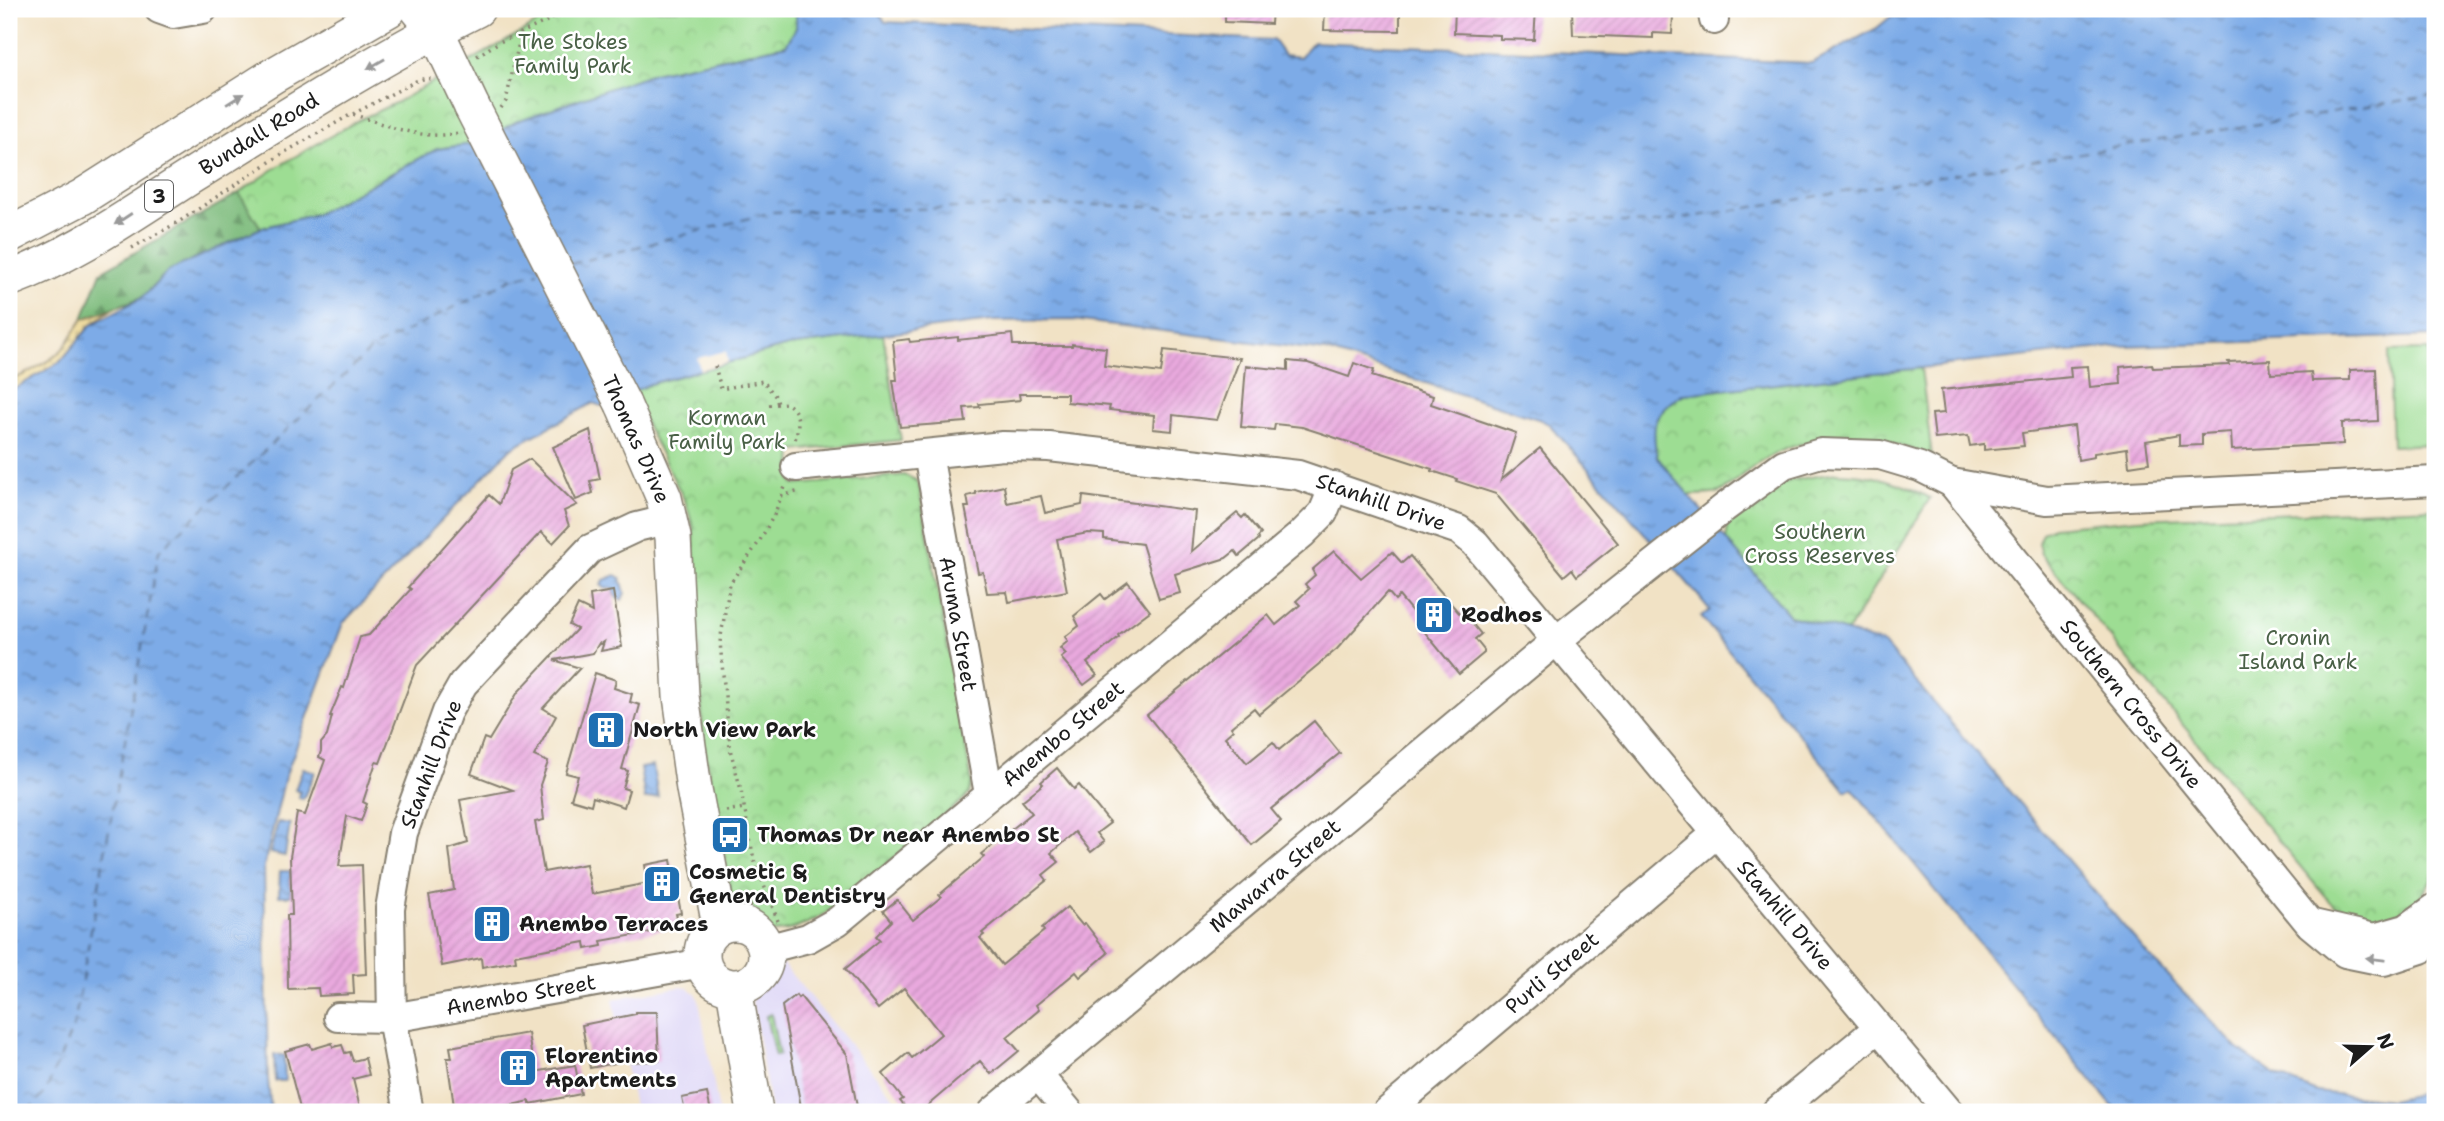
<svg xmlns="http://www.w3.org/2000/svg" width="2444" height="1121" font-family="'Shantell Sans',sans-serif">
	<style>
		.built { fill: #ddd5f6 }
		.forest { fill: url(#forest-firs); stroke: #4d6c4c; stroke-width: 2 }
		.sand { fill: url(#sand-dots); stroke: #857b5d; stroke-width: 2 }
		.park { fill: url(#park-crowns); stroke: #5c7c58; stroke-width: 2 }
		.garden { fill: #9ddd93; stroke: #5c7c58; stroke-width: 2 }
		.water { fill: url(#water-ripples); stroke: #4c6482; stroke-width: 2 }
		.pier { fill: #f1e2c5 }
		.lines { fill: none; stroke-linecap: round; stroke-linejoin: round }
		.ferry { stroke: #485c77; stroke-width: 2; stroke-dasharray: 9 7; stroke-linecap: butt }
		.building { fill: url(#building-hatch) }
		.minor-casing { stroke: #867f70; stroke-width: 32 }
		.major-casing { stroke: #867f70; stroke-width: 38 }
		.path { stroke: #867f70; stroke-width: 3.5; stroke-dasharray: 2 5; stroke-linecap: butt }
		.minor { stroke: #fff; stroke-width: 28 }
		.major { stroke: #fff; stroke-width: 35 }
		.major-bridge-casing { stroke: #867f70; stroke-width: 38; stroke-linecap: butt }
		.major-bridge { stroke: #fff; stroke-width: 35 }
		.oneway { fill: #999 }
		.labels { text-anchor: middle; dominant-baseline: central; stroke-width: 5; stroke-linejoin: round; paint-order: stroke }
		.shield { fill: #fff; stroke: #606060; stroke-width: 2 }
		.shield-label { font-size: 19px; font-weight: bold; fill: #1c1c1c }
		.park-label { font-size: 21px; fill: #496046; stroke: #fff }
		.street-label { font-size: 21px; fill: #1c1c1c; stroke: #fff }
		.poi-label { font-size: 21px; font-weight: bold; fill: #1c1c1c; stroke: #fff; text-anchor: start }
	</style>
	<defs>
		<pattern id="forest-firs" width="22" height="20" patternUnits="userSpaceOnUse" patternTransform="scale(1.75)"><rect width="22" height="20" fill="#7ebc7d"/><path d="M5 1l3.5 6h-7zM16 11l3.5 6h-7z" fill="#669866"/></pattern>
		<pattern id="sand-dots" width="8" height="8" patternUnits="userSpaceOnUse" patternTransform="scale(1.75)"><rect width="8" height="8" fill="#eeda9e"/><path d="M2 2h.1M6 6h.1" fill="none" stroke="#ccba88" stroke-width="1.8" stroke-linecap="round"/></pattern>
		<pattern id="park-crowns" width="20" height="18" patternUnits="userSpaceOnUse" patternTransform="scale(1.75)"><rect width="20" height="18" fill="#9ddd93"/><path d="M2 6a3 3 0 1 1 6 0M12 15a3 3 0 1 1 6 0" fill="none" stroke="#87bd7e"/></pattern>
		<pattern id="water-ripples" width="26" height="14" patternUnits="userSpaceOnUse" patternTransform="scale(1.75)"><rect width="26" height="14" fill="#7dabe7"/><path d="M2 4q2-2 4 0t4 0M15 11q2-2 4 0t4 0" fill="none" stroke="#668aba"/></pattern>
		<pattern id="building-hatch" width="6" height="6" patternUnits="userSpaceOnUse" patternTransform="scale(1.75)"><rect width="6" height="6" fill="#e9a9de"/><path d="M-1 1l2-2M0 6l6-6M5 7l2-2" fill="none" stroke="#c791be"/></pattern>
	</defs>
	<rect width="100%" height="100%" fill="#fff"/>
	<filter id="ink" filterUnits="userSpaceOnUse"><feTurbulence type="fractalNoise" baseFrequency=".0143" numOctaves="2"/><feDisplacementMap in="SourceGraphic" scale="14" xChannelSelector="R" yChannelSelector="G"/><feConvolveMatrix kernelMatrix="1 2 1 2 8 2 1 2 1" color-interpolation-filters="sRGB"/></filter>
	<filter id="wash" filterUnits="userSpaceOnUse"><feTurbulence type="fractalNoise" baseFrequency=".00686" numOctaves="4" result="noise"/><feDisplacementMap in="SourceGraphic" scale="28" xChannelSelector="R" yChannelSelector="G"/><feGaussianBlur stdDeviation="1.57" result="paint"/><feColorMatrix in="noise" values="0 0 0 0 0 0 0 0 0 0 0 0 0 0 0 0 0 1.4 0 .05"/><feComposite in="paint" operator="in"/></filter>
	<g filter="url(#wash)">
		<rect width="100%" height="100%" fill="#f1e2c5"/>
		<g class="built">
			<path d="M782 963 906 1112H771L752 1001 759 980 771 968Z"/>
			<path d="M680 987 688 988 696 993 699 1001 719 1112H635L613 999Z"/>
		</g>
		<path class="forest" d="M239 193 261 228 168 271 143 297 83 319 101 272Z"/>
		<path class="sand" d="M112 309 91 325 60 362 9 392V380C19 378 25 374 34 369 67 351 63 348 83 319Z"/>
		<g class="park">
			<path d="M563 9H796V28L786 45 653 73 478 143 437 149 316 214 261 228 239 193 277 167 357 121 395 103Z"/>
			<path d="M883 334 901 440 793 451 791 479 794 485 904 475 916 480 919 486 972 783 969 794 964 799C938 821 911 843 885 865 854 890 819 929 776 932 752 934 738 913 731 893L703 739 693 527 686 503 630 393 650 384 788 346Z"/>
			<path d="M1921 368 1932 457C1873 433 1816 428 1760 462 1746 471 1735 484 1720 492 1712 496 1698 494 1688 495 1680 484 1662 468 1657 456 1645 427 1659 407 1684 394Z"/>
			<path d="M1837 473C1872 474 1899 481 1930 498L1847 632 1790 616 1726 540 1729 518 1770 488 1792 480Z"/>
			<path d="M2435 508V871C2431 880 2425 892 2418 900 2399 920 2363 923 2340 909 2334 906 2328 899 2323 894L2041 554 2038 543 2042 533 2053 527 2137 519Z"/>
		</g>
		<g class="garden">
			<path d="M2429 350 2432 444 2392 446 2389 351Z"/>
			<path d="M771 1014 779 1055 775 1056 766 1016Z"/>
		</g>
		<g class="water">
			<path d="M796 9H877L885 22 1273 40 1284 55 1300 57 1313 42 1812 63 1877 28 1900 9H2435V336L2122 346 1684 394C1653 410 1651 424 1657 457L1790 616 1847 632 1884 644 2150 957 2237 1048 2275 1075 2317 1092 2391 1100 2435 1090V1112H2117L1852 788 1846 791 1701 617 1710 610 1691 587 1550 425 1541 420 1326 351 1073 320 992 321 788 346 650 384 601 406 593 403 511 448 343 623 285 777 264 866 268 1079 271 1112H9V392L60 362 91 325 143 297 168 271 261 228 316 214 437 149 478 143 517 121 653 73 786 45 796 28Z"/>
			<path d="M616 575 621 578 625 593 622 600 616 597 613 588 606 589 601 585 604 580Z"/>
			<path d="M653 766 658 797 645 799 640 768Z"/>
			<path d="M303 768 315 772 303 799 299 798 300 792 295 790Z"/>
			<path d="M278 822 290 824 285 856 270 853Z"/>
			<path d="M280 871H290L291 896H279Z"/>
			<path d="M274 1055H284L285 1081H275Z"/>
		</g>
		<path class="pier" d="M726 351 728 362 700 370 697 358Z"/>
		<g class="lines">
			<g class="ferry">
				<path d="M571 264 773 212 1094 205 1655 223 2435 95"/>
				<path d="M27 1112 45 1093 74 1025 159 551 373 348 511 279 538 272"/>
			</g>
		</g>
		<g id="blocks">
			<g class="building">
				<path d="M1225 9H1272L1271 24 1225 22Z"/>
				<path d="M1325 9H1400V31L1324 30Z"/>
				<path d="M1455 9H1536L1534 40 1500 39V35L1454 33Z"/>
				<path d="M1572 9H1670V15H1673L1672 34 1653 33V38L1573 35Z"/>
				<path d="M1012 334 1013 345H1019V346H1072V344L1106 348 1104 366 1161 373 1164 350 1240 358 1217 420 1173 415 1172 431 1153 429 1154 415 1109 410 1110 406 1067 402V394H1019L1020 400 979 404 980 407 964 408 966 422 900 427 893 380H897L893 341 909 339 910 342 958 337V340Z"/>
				<path d="M2270 360 2271 374 2311 372 2312 381 2350 380V370L2376 369 2378 421 2342 423 2343 444 2232 450 2231 432 2202 434V445L2179 446V435L2146 441 2149 463 2129 466 2127 448 2094 453V457L2078 460 2074 426 2022 433 2024 446 1984 450V444L1970 446 1968 436 1935 439 1932 414 1944 413 1941 390 2071 377 2070 367 2088 366 2090 387 2121 384 2120 367 2152 364 2153 368 2229 365 2228 362Z"/>
				<path d="M1288 361 1308 363 1349 377 1354 363 1374 370 1372 376 1433 396 1431 404 1516 433 1501 480 1540 448 1618 543 1577 576 1572 569 1564 576 1496 494 1456 481 1457 479 1432 471V469L1302 427 1275 424 1274 430 1241 427 1246 366 1288 370Z"/>
				<path d="M590 430 600 479 590 481 593 493 576 500 553 447Z"/>
				<path d="M530 459 577 505 564 511 569 526 553 543 541 532 417 665 380 763 376 762 363 802 367 804 361 821 347 816 339 866 362 865 366 974 353 975 354 994 319 996 318 988 288 989 287 915H292L290 857 297 813 305 815 324 763 325 760 319 757 321 751V743L327 736 332 716H330L342 687 344 688 360 637 369 635 411 589 408 587 489 495 499 504 511 470Z"/>
				<path d="M1004 486 1007 503 1041 496 1045 513 1082 505 1083 496 1195 511 1191 552 1237 513 1242 518 1245 515 1261 534 1258 537 1259 539 1239 556 1235 551 1226 558 1175 574 1180 593 1159 599 1142 544 1104 539V534L1088 533 1057 539 1067 591 1009 602 1007 592 987 593 983 572 978 573 965 507H969L967 496 976 494V492Z"/>
				<path d="M1334 551 1361 578 1392 552 1402 563 1410 556 1459 613 1462 611 1481 634 1475 639 1484 650V653L1459 674 1423 630 1426 628 1399 596 1395 600 1388 592 1337 649 1259 714 1254 708 1231 727 1233 730 1225 737 1247 763 1273 742 1279 750 1314 721 1340 753 1271 809 1281 821 1252 845 1147 715 1268 615 1276 625 1300 605 1296 601 1309 589 1305 584 1315 575 1312 570Z"/>
				<path d="M1128 582 1150 611 1118 635 1119 637 1087 663 1097 675 1084 685 1061 658 1066 654 1060 648 1068 641 1065 637 1079 626 1074 616 1101 594 1105 599Z"/>
				<path d="M613 591 622 647 601 651 604 642 601 644 599 643 593 653 554 660 580 668 543 708 556 716 534 756 548 762 540 785 544 820 535 822 544 872 586 864 592 894 648 883 645 865 671 860 681 913 676 914 679 927 601 941 602 946 586 949 585 942 515 955 516 961 482 967 481 958 442 966 429 895 454 890 449 849 468 843 460 800 513 790 471 774 484 738 489 740 518 692 577 629 569 625 578 605 592 612 590 595Z"/>
				<path d="M595 673 616 680 614 688 632 694 630 702 640 705 622 769 628 771 623 788 629 790 624 807 593 797 591 805 571 799 578 776 566 773Z"/>
				<path d="M1057 768 1074 789 1079 785 1110 823 1097 833 1104 842 1091 852 1075 832 1051 853 1059 862 1043 875 1047 880 982 933 984 935 980 938 1002 965 1044 931 1042 928 1067 907 1082 925 1085 923 1108 953 1080 977 1076 972 1036 1005 1039 1010 1007 1037 1019 1051 991 1074 980 1061 920 1112H909L900 1101 903 1099 883 1074 908 1053 912 1058 941 1034 904 988 878 1009 845 969 880 940 876 936 891 921 883 911 897 900 913 920 941 897 939 895 984 857 981 854 1032 813 1022 801 1043 784 1041 782Z"/>
				<path d="M796 995 798 998 800 996 847 1054 858 1112H802L782 1006Z"/>
				<path d="M636 1012H657L659 1061 620 1062 590 1068 582 1025 636 1014Z"/>
				<path d="M528 1033 534 1072 575 1065 581 1094 530 1104V1101L479 1112H462L460 1105 454 1106 447 1058H452L450 1047Z"/>
				<path d="M332 1043 333 1047 342 1045 345 1053 350 1052 353 1061 365 1058 369 1075 353 1079 361 1112H301L285 1051 310 1044 312 1049Z"/>
				<path d="M707 1093 711 1112H685L682 1098Z"/>
			</g>
		</g>
	</g>
	<g filter="url(#ink)">
		<use href="#blocks" fill-opacity="0" stroke="#867f70" stroke-width="2"/>
		<g class="lines">
			<g class="minor-casing">
				<g id="minor">
					<path d="M159 9 173 14 203 9"/>
					<path d="M1712 9 1714 20"/>
					<path d="M928 454 989 794"/>
					<path d="M796 467 1003 446 1049 447 1298 475 1459 530 1475 543 1949 1112"/>
					<path d="M1952 483 2310 924 2345 953 2384 961 2421 949 2435 933"/>
					<path d="M2313 924 2374 938 2406 929 2435 908"/>
					<path d="M766 949 808 938 838 921 1302 534 1323 513 1334 486"/>
					<path d="M338 1017 392 1018 703 963"/>
					<path d="M1038 1075 1069 1112"/>
					<path d="M409 1112 392 1018 390 909 403 833 447 712 463 684 590 549 637 527 670 519"/>
					<path d="M993 1112 1557 640 1724 508 1784 464 1821 453 1880 455 1920 467 1952 483 2047 500 2435 481"/>
					<path d="M1387 1112 1717 833"/>
					<path d="M1776 1112 1878 1028"/>
				</g>
			</g>
			<g class="major-casing">
				<g id="major">
					<path d="M418 9 436 31 472 107"/>
					<path d="M9 235 82 197 274 75 389 9"/>
					<path d="M9 279C75 255 134 212 193 175 286 117 379 58 477 9"/>
					<path d="M623 404 664 498 673 537 681 696 694 789 720 926"/>
					<circle cx="734" cy="955" r="32"/>
					<path d="M734 988 755 1112"/>
				</g>
			</g>
			<g class="path">
				<path d="M477 56 499 42 521 33"/>
				<path d="M501 108 506 101 521 33 573 9"/>
				<path d="M353 114 416 81 426 78 431 79"/>
				<path d="M132 248 180 221 285 152 352 114C387 125 421 141 458 133"/>
				<path d="M715 366 721 389 763 381 776 397 778 404"/>
				<path d="M769 405 786 403C803 413 798 428 794 444"/>
				<path d="M781 496 800 491"/>
				<path d="M726 811 744 808"/>
				<path d="M743 907 772 901"/>
				<path d="M778 921 754 860 741 790 730 749 720 642 730 583 759 542 774 515 785 487"/>
			</g>
			<use href="#minor" class="minor"/>
			<use href="#major" class="major"/>
			<g class="major-bridge-casing">
				<path id="major-bridge" d="M472 107 623 404"/>
			</g>
			<use href="#major-bridge" class="major-bridge"/>
		</g>
		<defs><path id="oneway-solid" d="M-6-.8H1V-3.2L6.5 0L1 3.2V.8H-6Z" transform="scale(1.75)"/></defs>
		<g class="oneway">
			<use href="#oneway-solid" transform="translate(376 64) rotate(150)"/>
			<use href="#oneway-solid" transform="translate(235 99) rotate(-32)"/>
			<use href="#oneway-solid" transform="translate(123 219) rotate(147)"/>
			<use href="#oneway-solid" transform="translate(2376 959) rotate(-173)"/>
		</g>
	</g>
	<defs>
		<g id="building-square" transform="scale(2.0125)"><rect x="-9" y="-9" width="18" height="18" rx="4" fill="#1f6fb2" stroke="#fff"/><path d="M-4-6H4V6H1V3H-1V6H-4ZM-2.5-4.3h1.7v1.8h-1.7ZM.8-4.3h1.7v1.8H.8ZM-2.5-1h1.7V.8h-1.7ZM.8-1h1.7V.8H.8Z" fill="#fff"/></g>
		<g id="bus-square" transform="scale(2.0125)"><rect x="-9" y="-9" width="18" height="18" rx="4" fill="#1f6fb2" stroke="#fff"/><path d="M-5-6H5V4H4V6H2V4H-2V6H-4V4H-5ZM-3.5-4V0h7V-4ZM-3.5 1.2v1.5H-2V1.2ZM2 1.2v1.5H3.5V1.2Z" fill="#fff"/></g>
	</defs>
	<g fill-rule="evenodd">
		<use href="#building-square" x="1434" y="615"/>
		<use href="#building-square" x="606" y="730"/>
		<use href="#bus-square" x="730" y="835"/>
		<use href="#building-square" x="662" y="884"/>
		<use href="#building-square" x="492" y="924"/>
		<use href="#building-square" x="518" y="1068"/>
	</g>
	<g class="labels">
		<rect class="shield" x="145" y="180.5" width="28" height="31" rx="5"/>
		<g class="shield-label">
			<text x="159" y="196">3</text>
		</g>
		<g class="park-label">
			<text x="573" y="42">The Stokes<tspan x="573" dy="24">Family Park</tspan></text>
			<text x="727" y="418">Korman<tspan x="727" dy="24">Family Park</tspan></text>
			<text x="1820" y="532">Southern<tspan x="1820" dy="24">Cross Reserves</tspan></text>
			<text x="2298" y="638">Cronin<tspan x="2298" dy="24">Island Park</tspan></text>
		</g>
		<g class="street-label">
			<text transform="translate(259 134) rotate(-32)">Bundall Road</text>
			<text transform="translate(636 439) rotate(66)">Thomas Drive</text>
			<text transform="translate(1381 502) rotate(19)">Stanhill Drive</text>
			<text transform="translate(958 624) rotate(80)">Aruma Street</text>
			<text transform="translate(2131 704) rotate(51)">Southern Cross Drive</text>
			<text transform="translate(1063 734) rotate(-40)">Anembo Street</text>
			<text transform="translate(431 764) rotate(-69)">Stanhill Drive</text>
			<text transform="translate(1275 876) rotate(-40)">Mawarra Street</text>
			<text transform="translate(1785 915) rotate(50)">Stanhill Drive</text>
			<text transform="translate(1552 973) rotate(-40)">Purli Street</text>
			<text transform="translate(521 995) rotate(-10)">Anembo Street</text>
		</g>
		<g class="poi-label">
			<text x="1461" y="615">Rodhos</text>
			<text x="633" y="730">North View Park</text>
			<text x="757" y="835">Thomas Dr near Anembo St</text>
			<text x="689" y="872">Cosmetic &amp;<tspan x="689" dy="24">General Dentistry</tspan></text>
			<text x="519" y="924">Anembo Terraces</text>
			<text x="545" y="1056">Florentino<tspan x="545" dy="24">Apartments</tspan></text>
		</g>
	</g>
	<rect width="2444" height="1121" fill="none" stroke="#fff" stroke-width="35"/>
	<g transform="translate(2370 1047) rotate(70)" stroke="#ffffff" stroke-width="5" paint-order="stroke">
	<path d="M0-5L12 26L0 18L-12 26Z" fill="#1c1c1c"/>
	<text y="-10" font-size="19" font-weight="bold" text-anchor="middle" fill="#1c1c1c">N</text>
	</g>
</svg>
